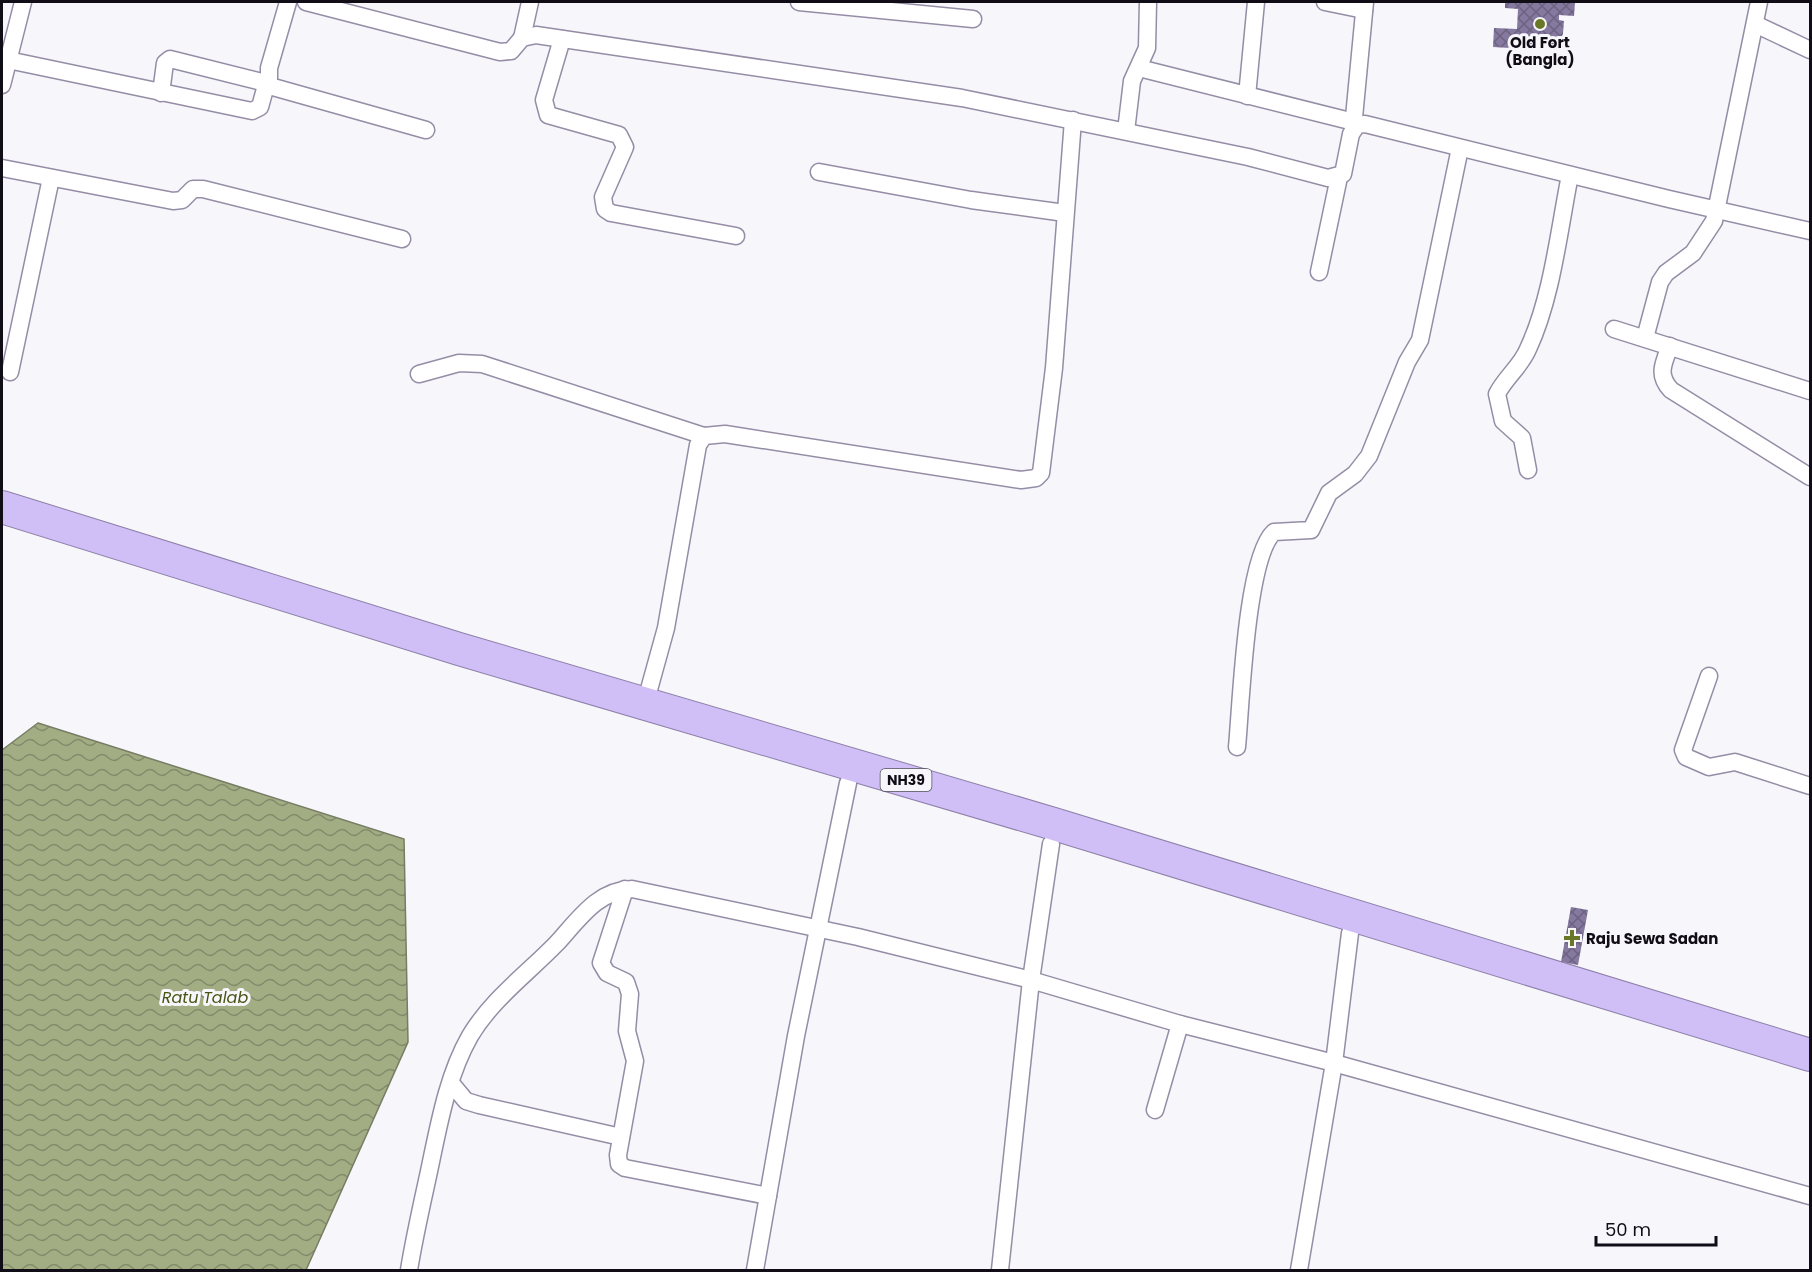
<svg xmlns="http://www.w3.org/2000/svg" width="1812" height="1272" font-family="Poppins,sans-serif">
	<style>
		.water { fill: url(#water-waves); stroke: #767d63; stroke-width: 1.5 }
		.building { fill: url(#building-cross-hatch) }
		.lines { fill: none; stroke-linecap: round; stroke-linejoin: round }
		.street-casing { stroke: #958da6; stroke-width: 19 }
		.highway-casing { stroke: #8d80a8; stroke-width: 34 }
		.street { stroke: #fff; stroke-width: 16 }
		.highway { stroke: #d0bef7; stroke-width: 32 }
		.poi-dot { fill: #687826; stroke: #f7f6fb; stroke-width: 2 }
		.labels { text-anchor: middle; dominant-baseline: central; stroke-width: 6; stroke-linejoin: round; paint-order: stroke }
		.shield { fill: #f7f6fb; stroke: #55535b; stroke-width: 1.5 }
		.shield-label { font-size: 14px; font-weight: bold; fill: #100d16 }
		.poi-label { font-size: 15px; font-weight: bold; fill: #100d16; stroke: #f7f6fb }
		.water-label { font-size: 16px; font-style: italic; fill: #485413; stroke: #f7f6fb }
	</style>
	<defs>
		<pattern id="water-waves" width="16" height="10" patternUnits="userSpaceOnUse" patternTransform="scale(1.5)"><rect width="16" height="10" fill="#a2ad84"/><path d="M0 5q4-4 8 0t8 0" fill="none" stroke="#838b6b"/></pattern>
		<pattern id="building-cross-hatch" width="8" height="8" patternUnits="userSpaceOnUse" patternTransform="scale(1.5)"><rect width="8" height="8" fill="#86799f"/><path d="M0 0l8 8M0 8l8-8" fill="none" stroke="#6c6281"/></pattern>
	</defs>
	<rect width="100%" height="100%" fill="#f7f6fb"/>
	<path class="water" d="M38 723 404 839 408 1042 306 1270H2V750Z"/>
	<g class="building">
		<path d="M1505 2H1575L1574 16 1559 15V20L1564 21 1562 45 1543 44 1542 50 1493 47 1494 28 1517 29 1518 9 1505 8Z"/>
		<path d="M1571 907 1588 910 1578 965 1561 962Z"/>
	</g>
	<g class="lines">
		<g class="street-casing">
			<g id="street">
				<path d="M288 2 269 68V84L273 87 426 130"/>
				<path d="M306 2 500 52 511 51 522 38 536 35 962 98 1248 157 1328 178 1343 174 1351 134 1357 125 1365 124 1669 199 1810 231"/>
				<path d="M799 2 973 19"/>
				<path d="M1325 2 1364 10"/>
				<path d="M1755 24 1810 50"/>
				<path d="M522 38 530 2"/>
				<path d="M562 39 544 100 548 115 619 135 625 147 603 197 605 209 611 213 736 236"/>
				<path d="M8 60 252 111 260 107 268 78"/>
				<path d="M1139 68 1354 122"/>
				<path d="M2 85 23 2"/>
				<path d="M161 93 165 63 170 59 266 83"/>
				<path d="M1247 96 1256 2"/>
				<path d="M1353 128 1365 2"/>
				<path d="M1126 131 1132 81 1147 48 1148 2"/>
				<path d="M2 168 173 201 182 200 193 189H203L402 239"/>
				<path d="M819 172 971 200 1065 213"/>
				<path d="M1319 272 1339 177"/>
				<path d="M1614 329 1810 391"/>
				<path d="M1645 338 1660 282 1666 273 1693 253 1714 221 1759 2"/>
				<path d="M1670 346C1663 364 1657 375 1671 390L1810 477"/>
				<path d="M10 372 51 178"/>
				<path d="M419 374 459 363 482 364 704 436"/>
				<path d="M1528 470 1522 438 1503 421 1497 394C1505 378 1521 366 1528 349 1552 298 1559 230 1570 175"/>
				<path d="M1709 676 1683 750 1686 757 1709 767 1735 762 1810 786"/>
				<path d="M645 704 666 628 698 445 704 436 725 434 1021 480 1036 478 1041 473 1054 368 1073 120"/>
				<path d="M1237 747C1241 706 1246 557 1274 532L1311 530 1329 493 1355 474 1369 456 1407 362 1420 340 1460 148"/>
				<path d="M625 889 601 963 607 973 626 982 630 994 627 1031 635 1061 618 1155 619 1164 625 1168 768 1196"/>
				<path d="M451 1083 466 1101 479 1105 621 1137"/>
				<path d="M1155 1110 1180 1024"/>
				<path d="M409 1270C414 1239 421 1208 428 1176 438 1130 446 1078 470 1036 492 999 528 973 557 943 579 919 598 890 632 889L858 937 1031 980 1180 1024 1334 1063 1810 1196"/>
				<path d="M755 1270 796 1036 848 783"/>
				<path d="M1000 1270 1031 980 1051 844"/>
				<path d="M1299 1270 1334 1063 1350 933"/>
			</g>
		</g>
		<g class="highway-casing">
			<path id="highway" d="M2 507 459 649 1054 824 1810 1055"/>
		</g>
		<use href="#street" class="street"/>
		<use href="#highway" class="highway"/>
	</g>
	<g class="poi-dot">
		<circle cx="1540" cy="24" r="6"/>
		<path d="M1569 929h6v6h6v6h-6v6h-6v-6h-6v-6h6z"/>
	</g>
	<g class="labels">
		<rect class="shield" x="880.5" y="769" width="51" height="22" rx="4.5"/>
		<g class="shield-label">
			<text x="906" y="780">NH39</text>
		</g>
		<g class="poi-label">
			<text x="1540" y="42">Old Fort<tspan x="1540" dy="17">(Bangla)</tspan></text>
			<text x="1586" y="938" text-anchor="start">Raju Sewa Sadan</text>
		</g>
		<g class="water-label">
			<text x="205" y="997">Ratu Talab</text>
		</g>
	</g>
	<rect width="1812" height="1272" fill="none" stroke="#100d16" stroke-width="6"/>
	<path d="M1596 1236v9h120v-9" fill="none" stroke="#100d16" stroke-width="3"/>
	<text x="1605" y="1236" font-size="18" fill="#100d16" stroke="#f7f6fb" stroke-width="4.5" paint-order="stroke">50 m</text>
</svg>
